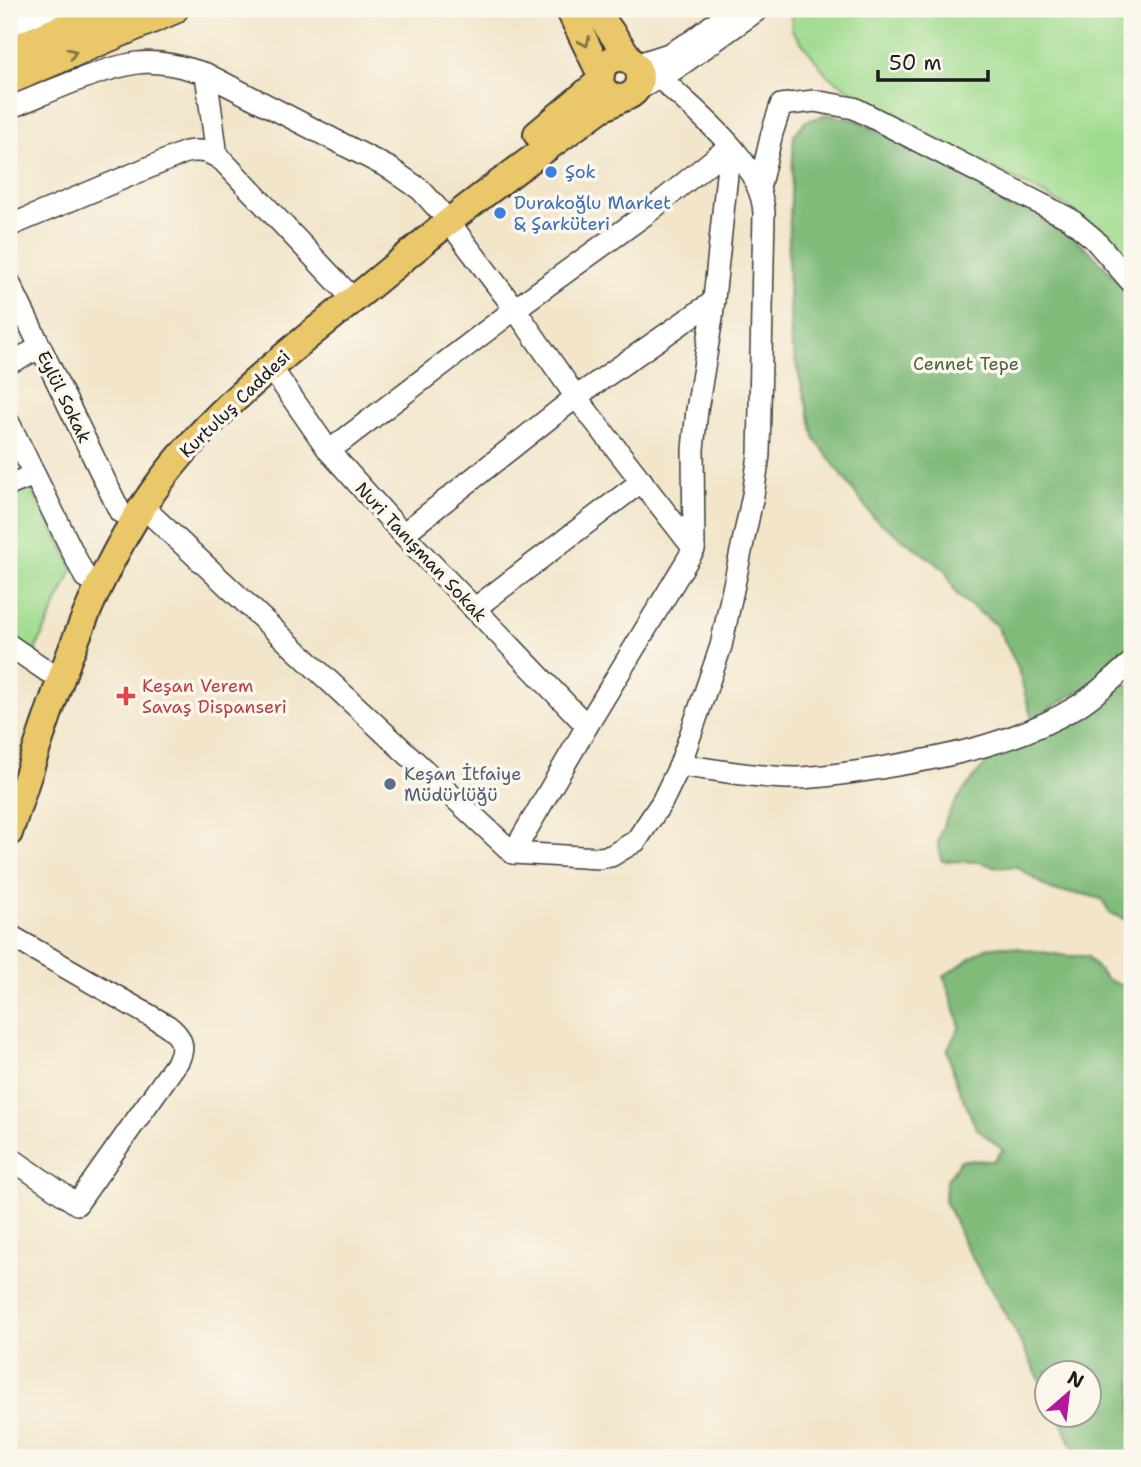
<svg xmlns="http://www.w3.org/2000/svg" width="1141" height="1467" font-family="'Shantell Sans',sans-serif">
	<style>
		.green { fill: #a0db8f; stroke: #5e7c56; stroke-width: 2 }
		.forest { fill: #80bb7a; stroke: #4e6c4b; stroke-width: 2 }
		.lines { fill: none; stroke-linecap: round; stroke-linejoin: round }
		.minor-casing { stroke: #3c3a36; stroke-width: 24 }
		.major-casing { stroke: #3c3a36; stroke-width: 30 }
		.highway-casing { stroke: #3c3a36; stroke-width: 33 }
		.minor { stroke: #fff; stroke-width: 21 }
		.major { stroke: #eac769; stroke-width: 26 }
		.highway { stroke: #eac769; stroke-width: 30 }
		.oneway { stroke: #837242 }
		.shop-dot { fill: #3f7fe0; stroke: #fbf7ec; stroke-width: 2.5 }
		.health-dot { fill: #e0444e; stroke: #fbf7ec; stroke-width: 2.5 }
		.service-dot { fill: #5c6f8a; stroke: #fbf7ec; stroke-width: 2.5 }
		.labels { text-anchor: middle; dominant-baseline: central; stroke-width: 7; stroke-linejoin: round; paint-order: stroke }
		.shop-label { font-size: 18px; fill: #366cbe; stroke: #fbf7ec; text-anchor: start }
		.park-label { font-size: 18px; fill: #4a5f44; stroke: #fbf7ec }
		.street-label { font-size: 18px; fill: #1c1c1c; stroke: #fbf7ec }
		.health-label { font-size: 18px; fill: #be3a42; stroke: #fbf7ec; text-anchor: start }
		.service-label { font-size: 18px; fill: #4e5e75; stroke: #fbf7ec; text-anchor: start }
	</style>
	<rect width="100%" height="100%" fill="#fbf7ec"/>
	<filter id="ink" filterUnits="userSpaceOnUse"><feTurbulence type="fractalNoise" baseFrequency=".0143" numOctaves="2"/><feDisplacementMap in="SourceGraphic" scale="14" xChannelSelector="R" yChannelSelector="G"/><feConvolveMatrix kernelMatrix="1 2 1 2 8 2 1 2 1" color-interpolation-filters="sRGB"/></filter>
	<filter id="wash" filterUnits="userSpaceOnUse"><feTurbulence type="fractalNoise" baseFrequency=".00686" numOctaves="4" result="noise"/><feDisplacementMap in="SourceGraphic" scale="28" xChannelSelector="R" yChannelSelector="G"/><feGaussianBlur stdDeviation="1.57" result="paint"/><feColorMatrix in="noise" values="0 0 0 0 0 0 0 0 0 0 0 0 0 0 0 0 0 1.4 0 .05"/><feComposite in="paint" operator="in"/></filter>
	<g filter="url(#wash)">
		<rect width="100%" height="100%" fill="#f2e5ca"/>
		<g class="green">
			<path d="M791 9H1132V267L1098 231 1066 206 879 108 828 76 792 30Z"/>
			<path d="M30 488 74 567 33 655 9 639V492Z"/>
		</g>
		<g class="forest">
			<path d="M827 114 858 121 1047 216 1092 253 1132 297V649L1085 688 1032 719 1017 665 996 625 957 595 945 570 874 518 815 439 791 343 788 260 794 135 805 122Z"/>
			<path d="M1123 682 1132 687V923L1109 912 1102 899 1083 894 1053 891 1017 867H997L979 862 942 861C941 857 938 850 938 845 941 813 979 767 1004 749Z"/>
			<path d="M1003 946 1067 956H1087L1106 979 1125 987 1132 994V1458H1078L1058 1415 1088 1414V1372H1046V1392L1014 1329 966 1247 945 1200 946 1181 961 1160 993 1161 1003 1150 976 1128 957 1084 947 1050 960 1026 944 976 986 948Z"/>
		</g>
	</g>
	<g filter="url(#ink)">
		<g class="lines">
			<g class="minor-casing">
				<g id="minor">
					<path d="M9 28 54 9"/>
					<path d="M635 65 669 54 692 41 733 9"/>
					<path d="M206 74 217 156"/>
					<path d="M637 90 675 69 759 9"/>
					<path d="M9 108C47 93 97 69 137 63 160 60 185 67 206 74L391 169 421 190 439 210"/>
					<path d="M759 189 772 133 781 105 814 101 854 108 1070 219 1094 239 1132 283"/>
					<path d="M449 222 515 309 576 397 694 549 587 726 513 853"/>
					<path d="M9 226 186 152C201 149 211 152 223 161L354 300"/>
					<path d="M9 282 120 512"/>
					<path d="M9 363 40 348"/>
					<path d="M270 366 329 451 403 534 587 726"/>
					<path d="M9 423 85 577"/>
					<path d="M329 451 515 309 646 214 730 146"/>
					<path d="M9 485 34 475"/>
					<path d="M143 507 513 853 599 858 611 856 636 841 662 802 680 765 721 646 753 495 759 455 764 213C762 162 695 111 660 78"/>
					<path d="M403 534 576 397 714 301"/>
					<path d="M694 549 693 449 697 410 712 318 730 146"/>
					<path d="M474 609 642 481"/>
					<path d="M9 645 47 671"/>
					<path d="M680 765C718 770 758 778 796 778 827 777 856 772 886 767 953 756 1021 741 1078 706 1098 693 1115 677 1132 662"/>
					<path d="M9 935 168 1026C181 1036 186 1046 178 1061L77 1204 9 1157"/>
				</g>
			</g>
			<g class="major-casing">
				<g id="major">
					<path d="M569 9 601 75"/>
					<path d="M595 9 632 62"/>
					<circle cx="620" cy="78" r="20"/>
					<path d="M537 134 600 81"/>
					<path d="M9 833C46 722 79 605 143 506 198 422 276 362 353 300 385 274 416 248 447 223 497 183 549 147 600 109L621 99"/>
				</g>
			</g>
			<g class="highway-casing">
				<g id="highway">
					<path d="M9 53 111 9"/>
					<path d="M9 79 173 9"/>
				</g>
			</g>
			<use href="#minor" class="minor"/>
			<use href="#major" class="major"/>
			<use href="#highway" class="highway"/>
		</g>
		<defs><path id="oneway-chevron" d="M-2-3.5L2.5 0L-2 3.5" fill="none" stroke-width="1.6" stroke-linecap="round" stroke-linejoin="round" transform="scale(1.75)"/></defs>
		<g class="oneway">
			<use href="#oneway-chevron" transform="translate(585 42) rotate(66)"/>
			<use href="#oneway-chevron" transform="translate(72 53) rotate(-22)"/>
		</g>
	</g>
	<g class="shop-dot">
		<circle cx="551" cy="172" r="7"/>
		<circle cx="500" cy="213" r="7"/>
	</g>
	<path class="health-dot" d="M122.5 685.5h7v7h7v7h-7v7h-7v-7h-7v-7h7z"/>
	<circle class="service-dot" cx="390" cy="784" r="7"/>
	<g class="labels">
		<g class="shop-label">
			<text x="565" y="172">Şok</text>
			<text x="514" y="203">Durakoğlu Market<tspan x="514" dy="21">&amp; Şarküteri</tspan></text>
		</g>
		<g class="park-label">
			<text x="966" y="364">Cennet Tepe</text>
		</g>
		<g class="street-label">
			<text transform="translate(64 397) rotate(64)">Eylül Sokak</text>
			<text transform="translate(235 404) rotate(-44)">Kurtuluş Caddesi</text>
			<text transform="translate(421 552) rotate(47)">Nuri Tanışman Sokak</text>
		</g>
		<g class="health-label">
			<text x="142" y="686">Keşan Verem<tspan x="142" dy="21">Savaş Dispanseri</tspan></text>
		</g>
		<g class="service-label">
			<text x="404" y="774">Keşan İtfaiye<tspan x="404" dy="21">Müdürlüğü</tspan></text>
		</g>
	</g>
	<rect width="1141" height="1467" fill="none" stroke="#fbf7ec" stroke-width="35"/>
	<g transform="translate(1068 1394) rotate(28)"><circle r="33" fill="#fbf7ec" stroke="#a29f99" stroke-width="2"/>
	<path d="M0-5L12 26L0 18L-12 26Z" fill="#b5179e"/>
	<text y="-10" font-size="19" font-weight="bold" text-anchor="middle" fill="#1c1c1c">N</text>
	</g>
	<path d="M878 70v10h110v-10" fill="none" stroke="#1c1c1c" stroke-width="3.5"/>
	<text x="889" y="70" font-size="21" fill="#1c1c1c" stroke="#fbf7ec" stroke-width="5" paint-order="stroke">50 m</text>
</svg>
